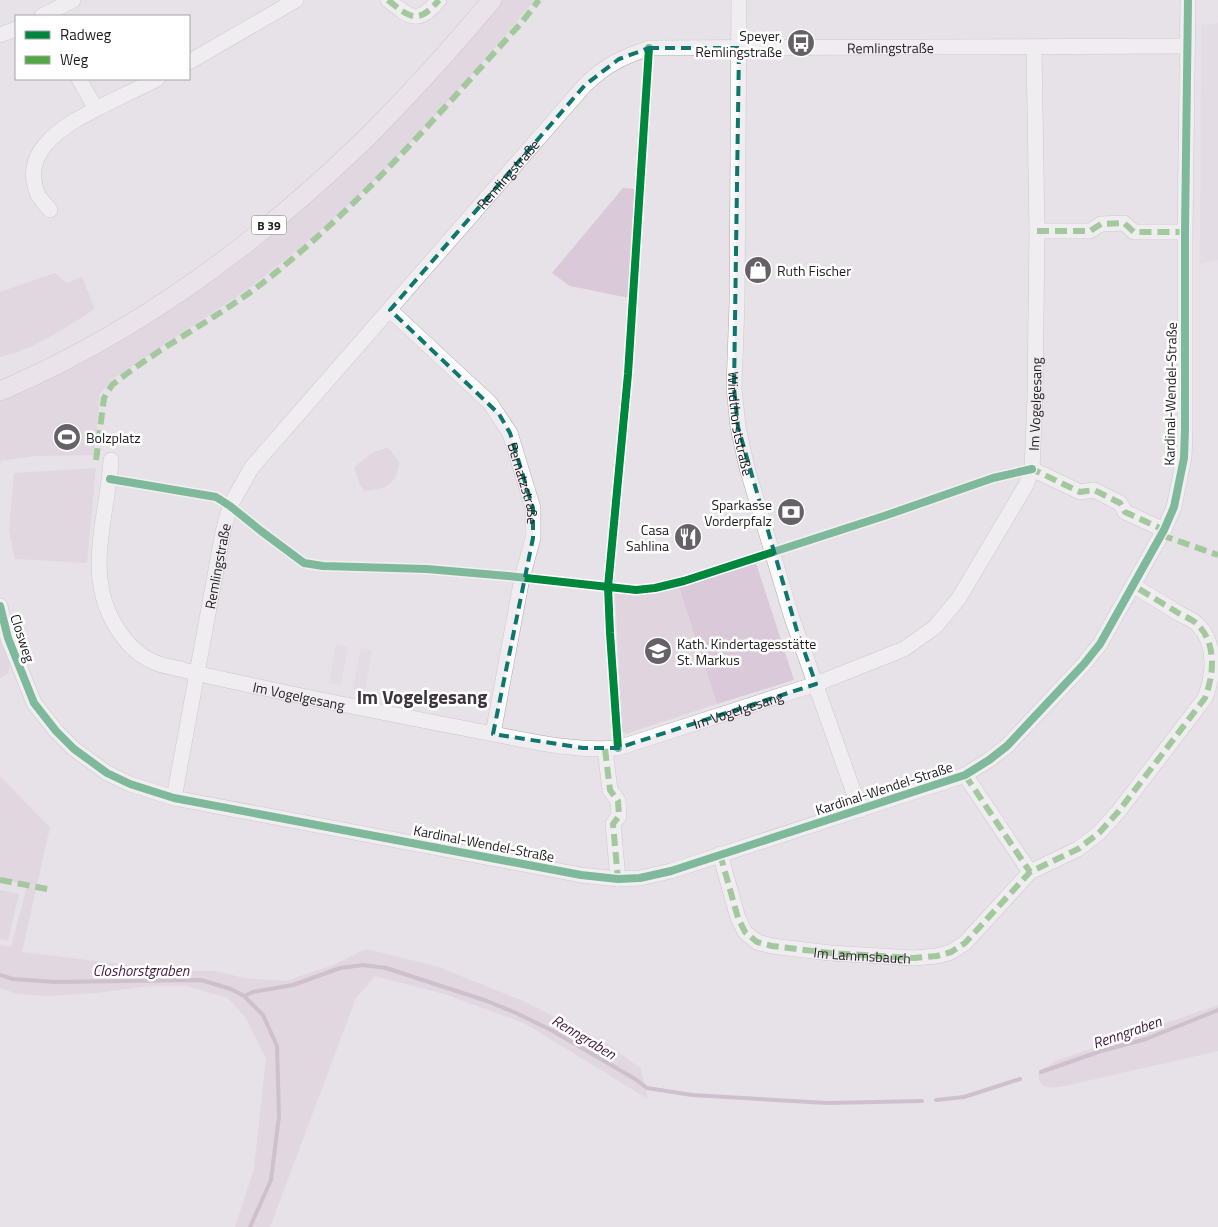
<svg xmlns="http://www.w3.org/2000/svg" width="1218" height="1227" font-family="'Titillium Web',sans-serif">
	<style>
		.built { fill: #e0d5df }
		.green { fill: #dac9d8 }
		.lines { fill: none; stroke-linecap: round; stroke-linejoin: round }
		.stream { stroke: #af99ad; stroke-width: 4 }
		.minor-casing { stroke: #ada8ac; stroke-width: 16 }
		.major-casing { stroke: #b2a3b1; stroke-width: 20 }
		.minor { stroke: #fbfbfb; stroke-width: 15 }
		.major { stroke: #eee6ee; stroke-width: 19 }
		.quiet { stroke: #52a943; stroke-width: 6; stroke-dasharray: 12 6; stroke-linecap: butt }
		.cycleway-casing { stroke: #fff; stroke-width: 11 }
		.cycleway { stroke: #00873e; stroke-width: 8 }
		.marked { fill: none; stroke: #0f766e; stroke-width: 4; stroke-dasharray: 10 6; stroke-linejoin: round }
		.labels { text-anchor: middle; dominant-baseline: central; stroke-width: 5; stroke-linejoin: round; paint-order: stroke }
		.shield { fill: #fff; stroke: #636063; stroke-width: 1 }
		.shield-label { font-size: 12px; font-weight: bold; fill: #201c20 }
		.poi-label { font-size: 14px; fill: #201c20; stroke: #fff; text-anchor: end }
		.street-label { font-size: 14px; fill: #201c20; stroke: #fff }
		.water-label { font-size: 15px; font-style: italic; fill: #431b40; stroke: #fff }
		.district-label { font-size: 19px; font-weight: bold; fill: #3e353d; stroke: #fff }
	</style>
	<rect width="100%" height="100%" fill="#e7e2e7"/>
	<g class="built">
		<path d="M1218 23V260L1200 264 1201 25Z"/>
		<path d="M679 587 717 704 626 734 622 731 615 593H647Z"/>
		<path d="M336 644 348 647 341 685 329 683Z"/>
		<path d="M361 648 372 650 365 691 353 689Z"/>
	</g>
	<g class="green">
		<path d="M503 0H535L476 70 413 140 375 180 312 238 251 287 113 379 100 394 94 455 35 456 1 461 0 466V400L229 267 280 229 325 189 477 31Z"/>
		<path d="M623 188 636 189 629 298 570 286 552 273Z"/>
		<path d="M55 273 61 279 67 283 82 277 95 309C65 328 35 349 0 357V292Z"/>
		<path d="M388 447 399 462C397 485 386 489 364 491L360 485 354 467 372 453Z"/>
		<path d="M96 468 87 563 15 559 9 531 14 473Z"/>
		<path d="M756 563 794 680 717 704 679 587Z"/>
		<path d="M0 637 10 664 8 674 0 678Z"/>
		<path d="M0 776 50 827 22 952 178 971H216L244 978 286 981 333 965 366 949 436 966 523 1001 605 1042 641 1069 648 1099 524 1023 444 994 375 976 356 998 270 1227H235L254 1169 266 1059 246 1018 228 998 187 986H151L96 993 47 996 17 994 0 988V945L11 947 27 886 0 878Z"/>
		<path d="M0 890 19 894 8 941 0 939Z"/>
		<path d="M1218 1005V1051L1065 1086C1051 1088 1036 1091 1039 1071L1058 1060Z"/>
	</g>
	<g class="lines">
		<g class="stream">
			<path d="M0 975 13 979 55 982 201 980 231 989 244 996 263 1015 277 1046 279 1116 271 1180 250 1227"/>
			<path d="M244 996 253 992 293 985 340 968 363 965 386 968 487 1001 516 1013 551 1030 635 1079 647 1088 692 1095 827 1103 922 1101"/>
			<path d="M1041 1072 1101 1051 1146 1039 1218 1010"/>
			<path d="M936 1100 964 1097 1020 1079"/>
		</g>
		<g class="minor-casing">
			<g id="minor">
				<path d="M388 0C410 18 418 25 439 0"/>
				<path id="s1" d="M739 0 737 303 734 388 738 427 747 468 792 618 860 810"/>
				<path d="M42 16 73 0"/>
				<path d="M0 35 16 29"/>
				<path d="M189 62 296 0"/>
				<path d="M79 79 96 109"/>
				<path d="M50 210C46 205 41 200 38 195 18 148 69 123 102 106 120 97 139 88 157 79"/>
				<path d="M1037 231H1090L1101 224 1124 223 1134 232H1185"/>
				<path id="s2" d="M390 310 490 403 510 433 533 508V538L522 578 493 734"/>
				<path id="s3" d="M111 460C108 515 84 571 114 623 123 639 137 655 154 662 162 666 173 667 183 670 216 678 249 685 283 692 349 706 416 719 483 732 527 740 573 752 618 748L816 684 904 649 935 627 959 598 1026 485 1032 469 1035 399 1037 231 1034 48"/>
				<path d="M1032 469 1080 492 1094 490 1120 503 1125 512 1164 530"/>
				<path d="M0 606 8 638 34 703 56 731 74 749 107 773 130 784 174 798 581 875 618 879 640 878 671 871 965 775 989 760 1007 746 1084 664 1100 644 1164 530 1174 507 1184 458 1185 429V232L1188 0"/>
				<path d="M605 749 610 790 618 801 619 816 613 824 618 879"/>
				<path d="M965 775 1030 872"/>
				<path id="s4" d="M174 798 223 532 230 506 252 467 585 85C607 64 621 58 649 48L1186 46"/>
				<path id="s5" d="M720 854 738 918 745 932 757 942 772 946 830 953 914 958 937 956 951 952 965 943 1030 872 1078 849 1099 833 1118 812 1205 698C1214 675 1217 643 1197 624 1193 620 1186 617 1180 614 1165 605 1149 595 1134 586"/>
			</g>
		</g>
		<g class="major-casing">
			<path id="major" d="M0 391C134 334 255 245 359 145 406 99 450 50 492 0"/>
		</g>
		<use href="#minor" class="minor"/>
		<use href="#major" class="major"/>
		<g class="quiet">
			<path d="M388 0C410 18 418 25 439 0"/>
			<path d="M1037 231H1090L1101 224 1124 223 1134 232H1185"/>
			<path d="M96 460 104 398 112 385C162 345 220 317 269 278 363 203 441 111 522 22L539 0"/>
			<path d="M1029 470 1032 469 1080 492 1094 490 1120 503 1125 512 1164 530"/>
			<path d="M1161 535 1218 555"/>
			<path d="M605 749 610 790 618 801 619 816 613 824 618 879"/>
			<path d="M965 775 1030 872"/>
			<path d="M720 854 738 918 745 932 757 942 772 946 830 953 914 958 937 956 951 952 965 943 1030 872 1078 849 1099 833 1118 812 1205 698C1214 675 1217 643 1197 624 1193 620 1186 617 1180 614 1165 605 1149 595 1134 586"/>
			<path d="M0 880 52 890"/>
		</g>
		<g class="cycleway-casing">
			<g id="cycleway">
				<path d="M110 479 216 497 230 506 261 531 304 563 323 566 427 569 508 576 636 590 655 588 684 581 887 515 993 478 1032 469"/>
				<path d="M0 606 8 638 34 703 56 731 74 749 107 773 130 784 174 798 581 875 618 879 640 878 671 871 965 775 989 760 1007 746 1084 664 1100 644 1164 530 1174 507 1184 458 1185 429V232L1188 0"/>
				<path d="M618 748 610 633 608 587 628 374 649 48"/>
			</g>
		</g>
		<use href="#cycleway" class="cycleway"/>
	</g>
	<path d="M0 0H1218V1227H0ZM649 48H739L734 388 738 427 797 631 816 684 618 748H583L493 734 533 538V508L510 433 499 414 390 310 585 85 619 59Z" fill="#e7e2e7" fill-opacity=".55" fill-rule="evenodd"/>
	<path class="marked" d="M649 48H739L734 388 738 427 797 631 816 684 618 748H583L493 734 533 538V508L510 433 499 414 390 310 585 85 619 59Z"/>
	<defs>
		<g id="bus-disc" transform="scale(1.4375)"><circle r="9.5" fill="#666166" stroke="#fff"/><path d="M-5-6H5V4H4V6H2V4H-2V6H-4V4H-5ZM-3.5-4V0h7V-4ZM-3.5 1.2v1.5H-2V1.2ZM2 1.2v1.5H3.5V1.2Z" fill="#fff"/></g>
		<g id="shop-disc" transform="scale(1.4375)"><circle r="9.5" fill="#666166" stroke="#fff"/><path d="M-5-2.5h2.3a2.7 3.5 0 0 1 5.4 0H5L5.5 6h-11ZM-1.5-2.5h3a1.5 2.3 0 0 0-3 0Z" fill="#fff"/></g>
		<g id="stadium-disc" transform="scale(1.4375)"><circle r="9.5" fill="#666166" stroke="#fff"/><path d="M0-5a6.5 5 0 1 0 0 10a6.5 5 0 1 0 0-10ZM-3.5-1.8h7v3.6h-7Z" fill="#fff"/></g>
		<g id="bank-disc" transform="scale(1.4375)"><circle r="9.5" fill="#666166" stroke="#fff"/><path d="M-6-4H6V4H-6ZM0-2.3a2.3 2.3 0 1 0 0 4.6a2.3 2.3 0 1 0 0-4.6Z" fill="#fff"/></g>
		<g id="restaurant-disc" transform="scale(1.4375)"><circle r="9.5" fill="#666166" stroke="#fff"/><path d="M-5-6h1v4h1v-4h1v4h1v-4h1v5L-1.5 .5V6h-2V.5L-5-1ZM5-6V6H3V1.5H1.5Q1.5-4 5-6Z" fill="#fff"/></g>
		<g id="school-disc" transform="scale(1.4375)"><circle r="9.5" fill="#666166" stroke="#fff"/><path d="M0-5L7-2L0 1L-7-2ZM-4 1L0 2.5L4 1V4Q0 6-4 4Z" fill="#fff"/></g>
	</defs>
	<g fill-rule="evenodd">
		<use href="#bus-disc" x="801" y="43"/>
		<use href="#shop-disc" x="758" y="270"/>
		<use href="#stadium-disc" x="67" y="437"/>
		<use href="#bank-disc" x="791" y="512"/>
		<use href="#restaurant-disc" x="688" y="537"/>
		<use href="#school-disc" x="658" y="651"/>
	</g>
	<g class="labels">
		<rect class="shield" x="251.5" y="215.5" width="35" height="19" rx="4"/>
		<g class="shield-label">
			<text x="269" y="225">B 39</text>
		</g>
		<g class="poi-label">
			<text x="782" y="35">Speyer,<tspan x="782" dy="16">Remlingstraße</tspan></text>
			<text x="777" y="270" text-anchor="start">Ruth Fischer</text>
			<text x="86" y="437" text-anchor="start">Bolzplatz</text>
			<text x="772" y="504">Sparkasse<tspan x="772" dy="16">Vorderpfalz</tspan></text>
			<text x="669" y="529">Casa<tspan x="669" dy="16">Sahlina</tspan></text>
			<text x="677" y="643" text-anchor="start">Kath. Kindertagesstätte<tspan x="677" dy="16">St. Markus</tspan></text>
		</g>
		<g class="street-label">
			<text stroke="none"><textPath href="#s4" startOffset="1165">Remlingstraße</textPath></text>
			<text stroke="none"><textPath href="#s4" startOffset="731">Remlingstraße</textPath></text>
			<text transform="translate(1170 394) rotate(-89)">Kardinal-Wendel-Straße</text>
			<text stroke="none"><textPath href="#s3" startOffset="1288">Im Vogelgesang</textPath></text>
			<text stroke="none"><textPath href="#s1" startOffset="424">Windthorststraße</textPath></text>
			<text stroke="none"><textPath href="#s2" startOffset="225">Bernatzstraße</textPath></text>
			<text stroke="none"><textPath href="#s4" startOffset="236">Remlingstraße</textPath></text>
			<text transform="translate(23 638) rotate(72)">Closweg</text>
			<text stroke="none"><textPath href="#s3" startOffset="372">Im Vogelgesang</textPath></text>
			<text stroke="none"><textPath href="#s3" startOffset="822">Im Vogelgesang</textPath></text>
			<text transform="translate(884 788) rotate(-18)">Kardinal-Wendel-Straße</text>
			<text transform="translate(484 843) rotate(11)">Kardinal-Wendel-Straße</text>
			<text stroke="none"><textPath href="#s5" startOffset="204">Im Lammsbauch</textPath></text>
		</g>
		<g class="water-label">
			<text x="141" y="970">Closhorstgraben</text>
			<text transform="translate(1127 1032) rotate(-19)">Renngraben</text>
			<text transform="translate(584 1037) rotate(31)">Renngraben</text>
		</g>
		<g class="district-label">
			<text x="422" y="696">Im Vogelgesang</text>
		</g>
	</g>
	<rect x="15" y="15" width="175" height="65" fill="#ffffff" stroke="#a6a4a6"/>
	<rect x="25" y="31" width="25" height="8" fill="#00873e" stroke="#a6a4a6"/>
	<text x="60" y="40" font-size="15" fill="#201c20">Radweg</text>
	<rect x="25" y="56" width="25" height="8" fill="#52a943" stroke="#a6a4a6"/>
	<text x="60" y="65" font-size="15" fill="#201c20">Weg</text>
</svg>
